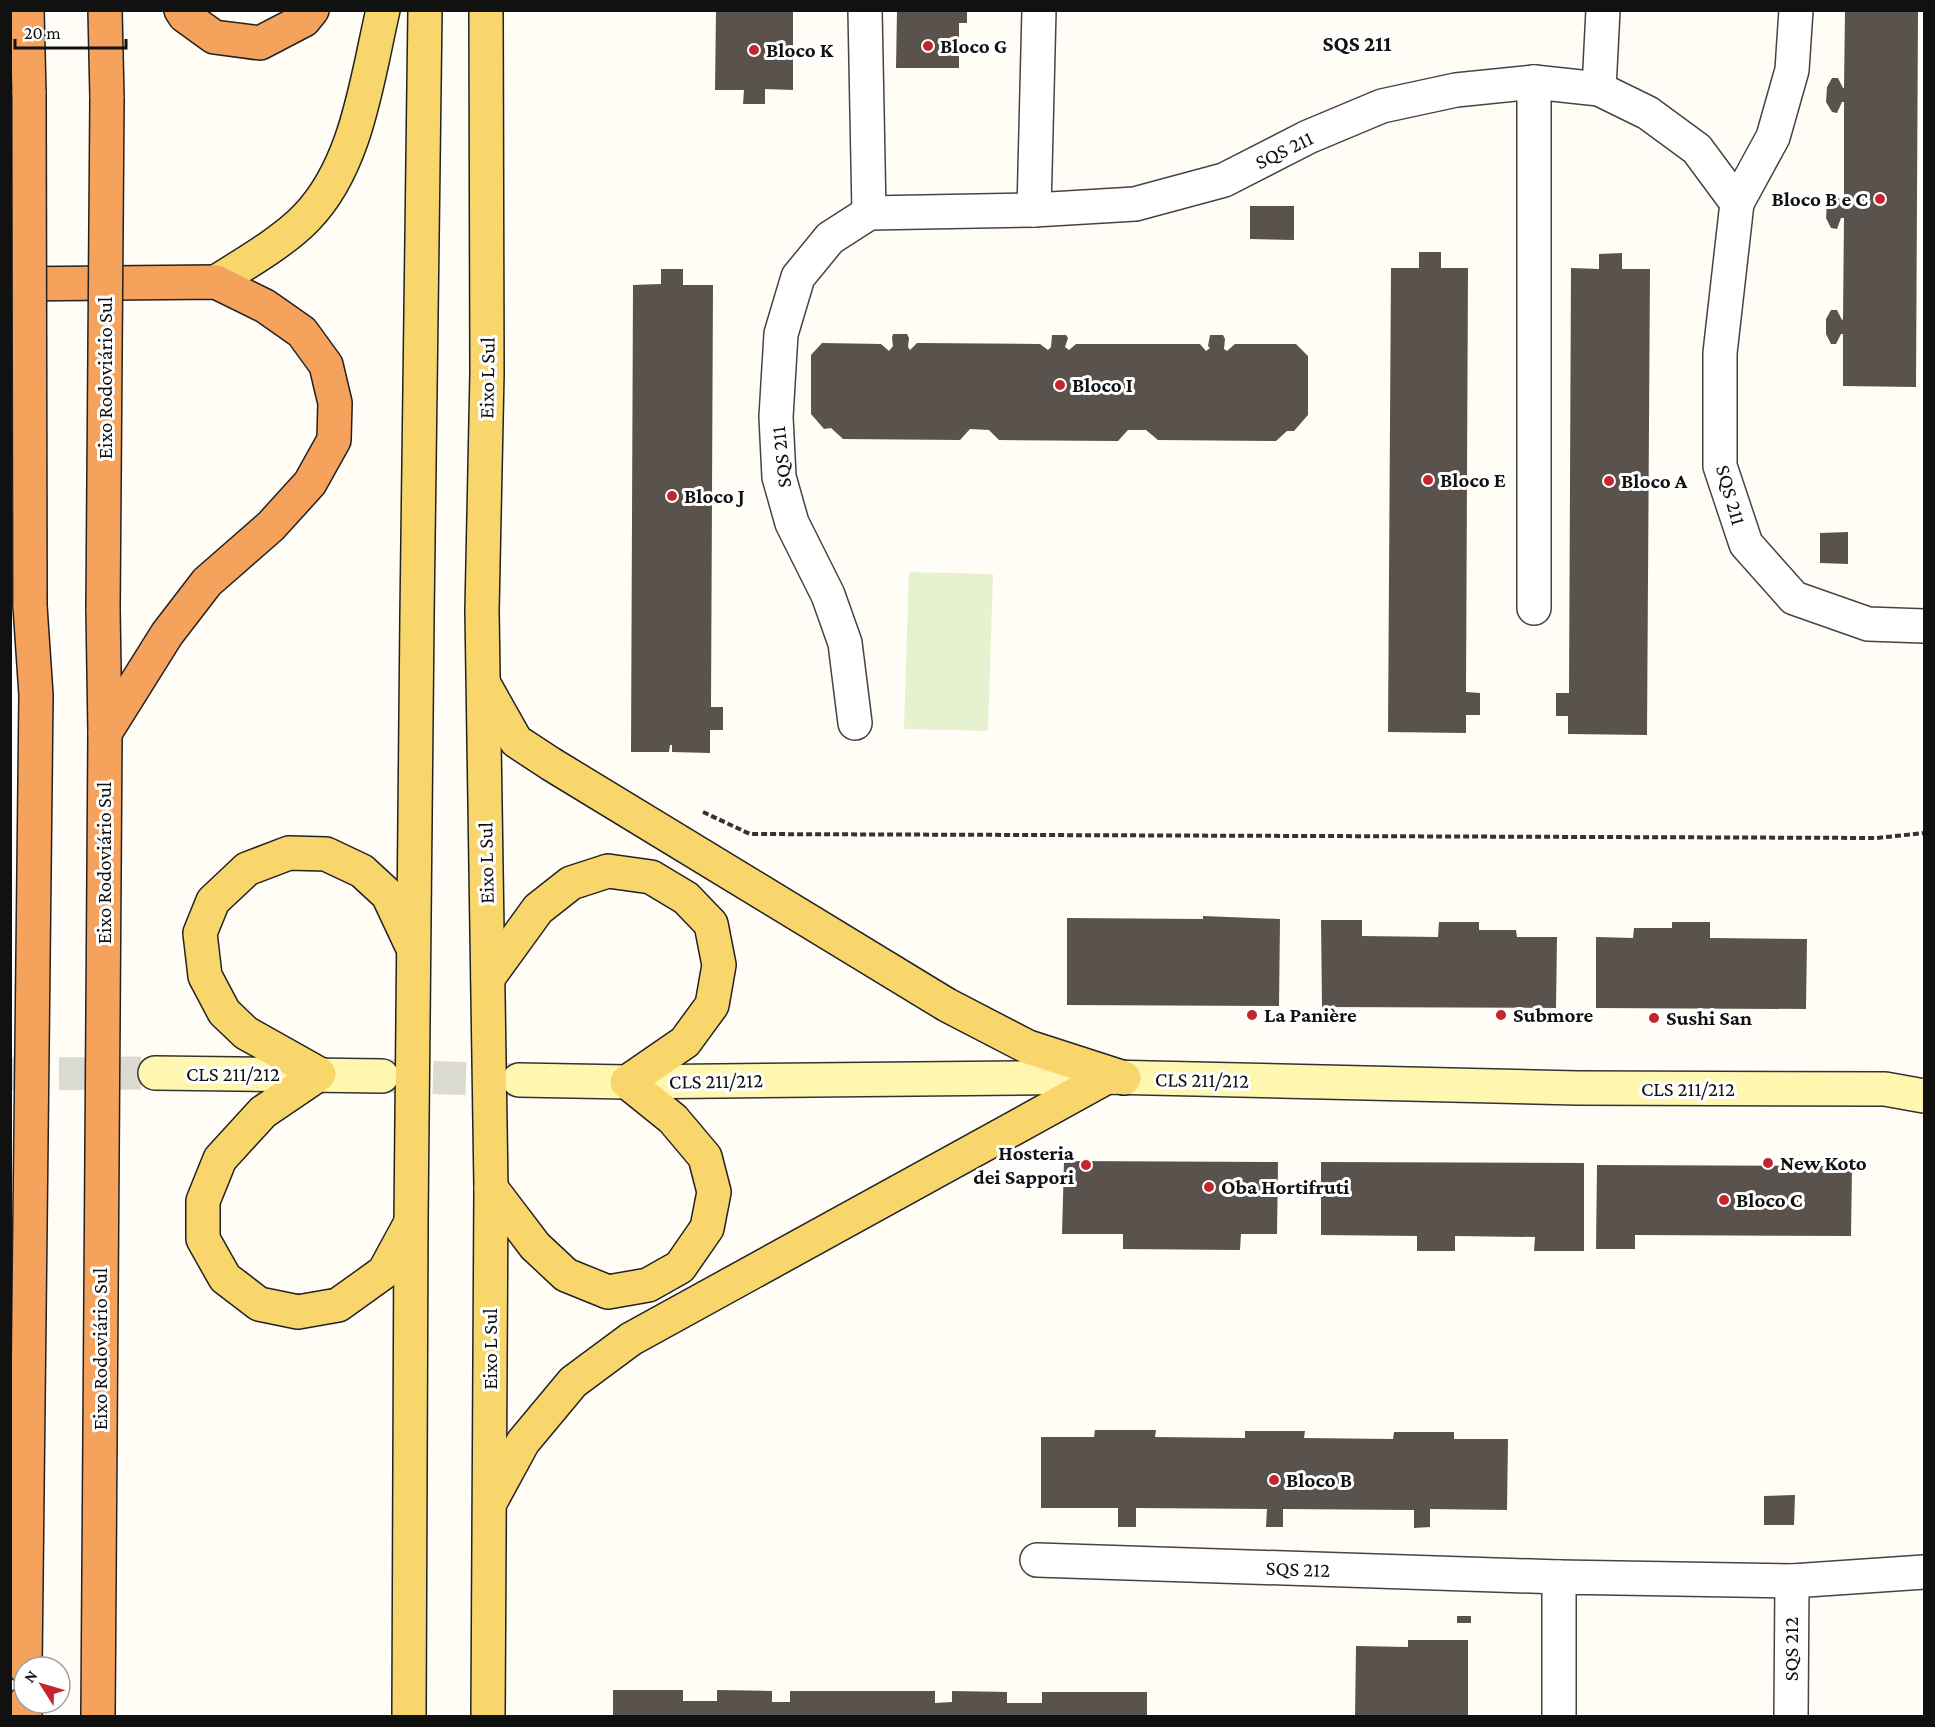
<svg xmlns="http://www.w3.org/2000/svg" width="1935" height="1727" font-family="'Crimson Pro',serif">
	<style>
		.pitch { fill: #e6f2cf }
		.building { fill: #5a524d }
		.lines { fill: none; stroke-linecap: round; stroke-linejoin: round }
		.secondary-tunnel { stroke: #dbdad3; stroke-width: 33; stroke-dasharray: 33 16; stroke-linecap: butt }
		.street-casing { stroke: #444; stroke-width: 36 }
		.secondary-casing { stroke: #333; stroke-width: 36 }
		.primary-casing { stroke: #222; stroke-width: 36 }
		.highway-casing { stroke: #222; stroke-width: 36 }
		.path { stroke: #333; stroke-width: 4; stroke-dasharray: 6 3; stroke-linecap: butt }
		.street { stroke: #fff; stroke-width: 33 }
		.secondary { stroke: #fff6b0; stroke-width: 33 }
		.primary { stroke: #f9d66b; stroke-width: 33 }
		.highway { stroke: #f5a25d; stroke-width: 33 }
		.highway-bridge-casing { stroke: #222; stroke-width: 36; stroke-linecap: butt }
		.highway-bridge { stroke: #f5a25d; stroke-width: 33 }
		.poi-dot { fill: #c4262e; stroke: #fff; stroke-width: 2 }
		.labels { text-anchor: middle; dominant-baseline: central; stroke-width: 6; stroke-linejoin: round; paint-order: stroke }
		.poi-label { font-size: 21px; font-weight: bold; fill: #111; stroke: #fff; text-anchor: start }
		.street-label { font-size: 21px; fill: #111; stroke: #fff }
		.neighbourhood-label { font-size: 22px; font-weight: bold; fill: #111; stroke: #fff }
	</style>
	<rect width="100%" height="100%" fill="#fffdf5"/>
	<path class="pitch" d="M909 572 993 574 988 731 904 729Z"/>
	<g class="building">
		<path d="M716 10H793V90L765 89V104H743L744 90H715Z"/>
		<path d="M897 10H967V23H959V68H896Z"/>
		<path d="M1845 10H1918L1916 387 1843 386V334H1841L1836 344H1831L1826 334V319L1831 310H1837L1842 320 1843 319 1844 218H1841L1837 229 1831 228 1826 218 1827 203 1832 194H1837L1842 204 1844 203V102H1842L1837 113 1832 112 1826 102 1827 87 1832 78H1838L1843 88H1844Z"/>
		<path d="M1250 206H1294V240L1250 239Z"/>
		<path d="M1419 252H1441V268H1468L1466 692 1480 693V715H1466V733L1388 732 1391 268H1419Z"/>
		<path d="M1622 253V269H1650L1647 735 1568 734V716H1556V693H1569L1571 268 1599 269V254Z"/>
		<path d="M661 269H683V285H713L711 707H723V730H710V753L672 752V745H670L669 752H631L633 285 661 284Z"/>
		<path d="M893 334H907L909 338 908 347 910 350 917 343 1040 344 1048 350 1051 347 1052 335H1066L1068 338 1065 347 1069 350 1076 344H1200L1206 351 1210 348 1208 346 1210 335H1223L1225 339 1224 349 1227 351 1235 344H1296L1308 356V415L1294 431H1287L1276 441 1158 440 1146 430H1128L1118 441 999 440 989 430 970 429 960 440 843 439 831 428 824 429 811 414V355L822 343 881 344 889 351 893 346 892 338Z"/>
		<path d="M1848 532V564L1820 563V533Z"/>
		<path d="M1203 916 1280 919 1279 1006 1067 1005V918L1203 919Z"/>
		<path d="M1321 920H1362V936L1438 937 1439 922H1479V930H1516L1517 937H1557L1556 1008 1322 1007Z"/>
		<path d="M1672 922H1710V938L1807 939 1806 1009 1596 1008V937L1633 938 1634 928H1672Z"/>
		<path d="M1064 1161 1278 1162 1277 1234H1241L1240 1250 1123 1249V1234H1062Z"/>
		<path d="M1321 1162 1584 1163V1251H1534L1535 1237 1455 1236V1251H1417V1236L1321 1235Z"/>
		<path d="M1597 1165 1852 1166 1851 1236 1635 1235V1249H1596Z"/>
		<path d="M1095 1430H1156L1155 1437 1245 1438V1431H1305L1304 1438 1393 1439 1394 1432H1454V1439H1508L1507 1510 1430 1509V1527L1414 1528V1510L1283 1509V1527H1266L1267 1509 1136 1508V1527H1118V1508H1041V1437H1094Z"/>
		<path d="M1795 1495 1794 1525H1764V1496Z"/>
		<rect x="1457" y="1616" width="14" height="7"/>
		<path d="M1408 1640H1468V1716H1355L1356 1646 1408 1647Z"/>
		<path d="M613 1690H683V1701H717V1690L772 1691V1702H790V1691H935V1703L952 1702V1691L1007 1692V1703H1042V1692H1147V1716H613Z"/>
	</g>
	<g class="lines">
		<g class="secondary-tunnel">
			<path d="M10 1074 155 1073"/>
			<path d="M384 1076 519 1080"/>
		</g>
		<g class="street-casing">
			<g id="street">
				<path d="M865 10 869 213"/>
				<path d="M1534 82V608"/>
				<path d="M1599 89 1603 10"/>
				<path d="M1737 203 1773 137 1792 70 1796 10"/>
				<path d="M1034 210 1039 10"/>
				<path d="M855 723 845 643 828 595 792 523 779 477 776 417 781 334 798 277 830 238 869 213 1034 210 1135 204 1224 180 1308 137 1382 106 1456 90 1534 82 1599 89 1648 113 1697 149 1737 203 1720 353V466L1746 544 1794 598 1868 624 1924 626"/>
				<path d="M1037 1560 1559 1577"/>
				<path d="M1559 1716V1577L1792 1581 1924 1572"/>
				<path d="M1791 1716 1792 1581"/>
			</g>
		</g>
		<g class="secondary-casing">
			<g id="secondary">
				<path d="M155 1073 382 1076"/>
				<path d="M519 1080 627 1082 1107 1077 1578 1088 1885 1089 1924 1096"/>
			</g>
		</g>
		<g class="primary-casing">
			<g id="primary">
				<path d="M486 10 487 373 482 611 491 1188 488 1716"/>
				<path d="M216 282C244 264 283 242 306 218 357 166 367 79 383 10"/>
				<path d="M485 686 516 741 551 764 947 1005 1028 1047 1124 1078"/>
				<path d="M488 978 538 909 571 883 608 871 651 877 686 898 711 924 719 965 712 1005 685 1042 627 1082 673 1119 705 1157 714 1192 707 1228 680 1267 648 1285 608 1292 566 1275 535 1246 491 1188"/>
				<path d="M409 1226 384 1272 338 1305 298 1312 259 1304 225 1278 203 1239V1201L220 1159 263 1112 319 1074 246 1033 224 1012 205 976 200 933 213 901 247 869 289 853 326 854 362 871 388 895 411 944"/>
				<path d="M492 1499 523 1442 573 1382 631 1339 1107 1077"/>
				<path d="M409 1716 411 1221 417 616 425 10"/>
			</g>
		</g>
		<g class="highway-casing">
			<g id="highway">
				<path d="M27 10 29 94"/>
				<path d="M105 10 107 98"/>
				<path d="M181 10 185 16 214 37 260 43 304 20 312 10"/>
				<path d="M10 284 216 282 265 306 302 332 326 365 335 403 334 440 310 483 271 526 207 582 167 634 105 733"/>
				<path d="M25 1667 36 695 30 606"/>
				<path d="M25 1716V1703"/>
				<path d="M98 1716 105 733 103 609"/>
			</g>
		</g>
		<path class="path" d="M703 812 750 834 1877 838 1924 833"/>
		<use href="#street" class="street"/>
		<use href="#secondary" class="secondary"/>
		<use href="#primary" class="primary"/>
		<use href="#highway" class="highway"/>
		<g class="highway-bridge-casing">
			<g id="highway-bridge">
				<path d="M29 94 30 606"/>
				<path d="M103 609 107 98"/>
			</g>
		</g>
		<use href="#highway-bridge" class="highway-bridge"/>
	</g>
	<g class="poi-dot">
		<circle cx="928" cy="46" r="6"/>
		<circle cx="754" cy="50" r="6"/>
		<circle cx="1880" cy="199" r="6"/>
		<circle cx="1060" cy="385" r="6"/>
		<circle cx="1428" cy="480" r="6"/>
		<circle cx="1609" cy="481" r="6"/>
		<circle cx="672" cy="496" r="6"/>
		<circle cx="1252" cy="1015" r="6"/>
		<circle cx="1501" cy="1015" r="6"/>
		<circle cx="1654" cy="1018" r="6"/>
		<circle cx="1768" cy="1163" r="6"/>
		<circle cx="1086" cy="1165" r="6"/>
		<circle cx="1209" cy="1187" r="6"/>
		<circle cx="1724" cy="1200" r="6"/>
		<circle cx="1274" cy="1480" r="6"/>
	</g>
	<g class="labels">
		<g class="poi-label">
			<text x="940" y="46">Bloco G</text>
			<text x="766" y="50">Bloco K</text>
			<text x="1868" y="199" text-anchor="end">Bloco B e C</text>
			<text x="1072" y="385">Bloco I</text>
			<text x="1440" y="480">Bloco E</text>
			<text x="1621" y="481">Bloco A</text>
			<text x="684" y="496">Bloco J</text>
			<text x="1264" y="1015">La Panière</text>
			<text x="1513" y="1015">Submore</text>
			<text x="1666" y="1018">Sushi San</text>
			<text x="1074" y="1153" text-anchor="end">Hosteria<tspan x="1074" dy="24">dei Sappori</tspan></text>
			<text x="1780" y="1163">New Koto</text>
			<text x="1221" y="1187">Oba Hortifruti</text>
			<text x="1736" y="1200">Bloco C</text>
			<text x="1286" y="1480">Bloco B</text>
		</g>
		<g class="street-label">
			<text transform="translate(1284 150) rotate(-26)">SQS 211</text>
			<text transform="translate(105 378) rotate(-90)">Eixo Rodoviário Sul</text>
			<text transform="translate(487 378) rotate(-89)">Eixo L Sul</text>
			<text transform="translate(781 457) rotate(-96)">SQS 211</text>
			<text transform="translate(1731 495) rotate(74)">SQS 211</text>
			<text transform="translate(104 863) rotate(-90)">Eixo Rodoviário Sul</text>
			<text transform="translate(486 863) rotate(-91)">Eixo L Sul</text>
			<text x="233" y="1074">CLS 211/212</text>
			<text transform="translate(1202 1080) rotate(1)">CLS 211/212</text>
			<text transform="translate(716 1081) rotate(-1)">CLS 211/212</text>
			<text x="1688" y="1089">CLS 211/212</text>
			<text transform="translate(100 1349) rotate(-90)">Eixo Rodoviário Sul</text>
			<text transform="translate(490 1349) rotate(-90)">Eixo L Sul</text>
			<text transform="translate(1298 1569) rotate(2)">SQS 212</text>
			<text transform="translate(1791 1649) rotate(-90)">SQS 212</text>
		</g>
		<g class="neighbourhood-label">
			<text x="1357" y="43">SQS 211</text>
		</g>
	</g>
	<rect width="1935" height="1727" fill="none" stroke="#111111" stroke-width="24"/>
	<g transform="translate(42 1685) rotate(307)"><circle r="28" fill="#ffffff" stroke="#a0a0a0" stroke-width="1.5"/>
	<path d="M0-4.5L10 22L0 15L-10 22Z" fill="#c4262e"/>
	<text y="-9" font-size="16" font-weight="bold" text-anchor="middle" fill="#111111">N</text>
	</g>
	<path d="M15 39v9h111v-9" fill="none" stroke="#111111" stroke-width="3"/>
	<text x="24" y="39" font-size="18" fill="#111111" stroke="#ffffff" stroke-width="4.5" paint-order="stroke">20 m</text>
</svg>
